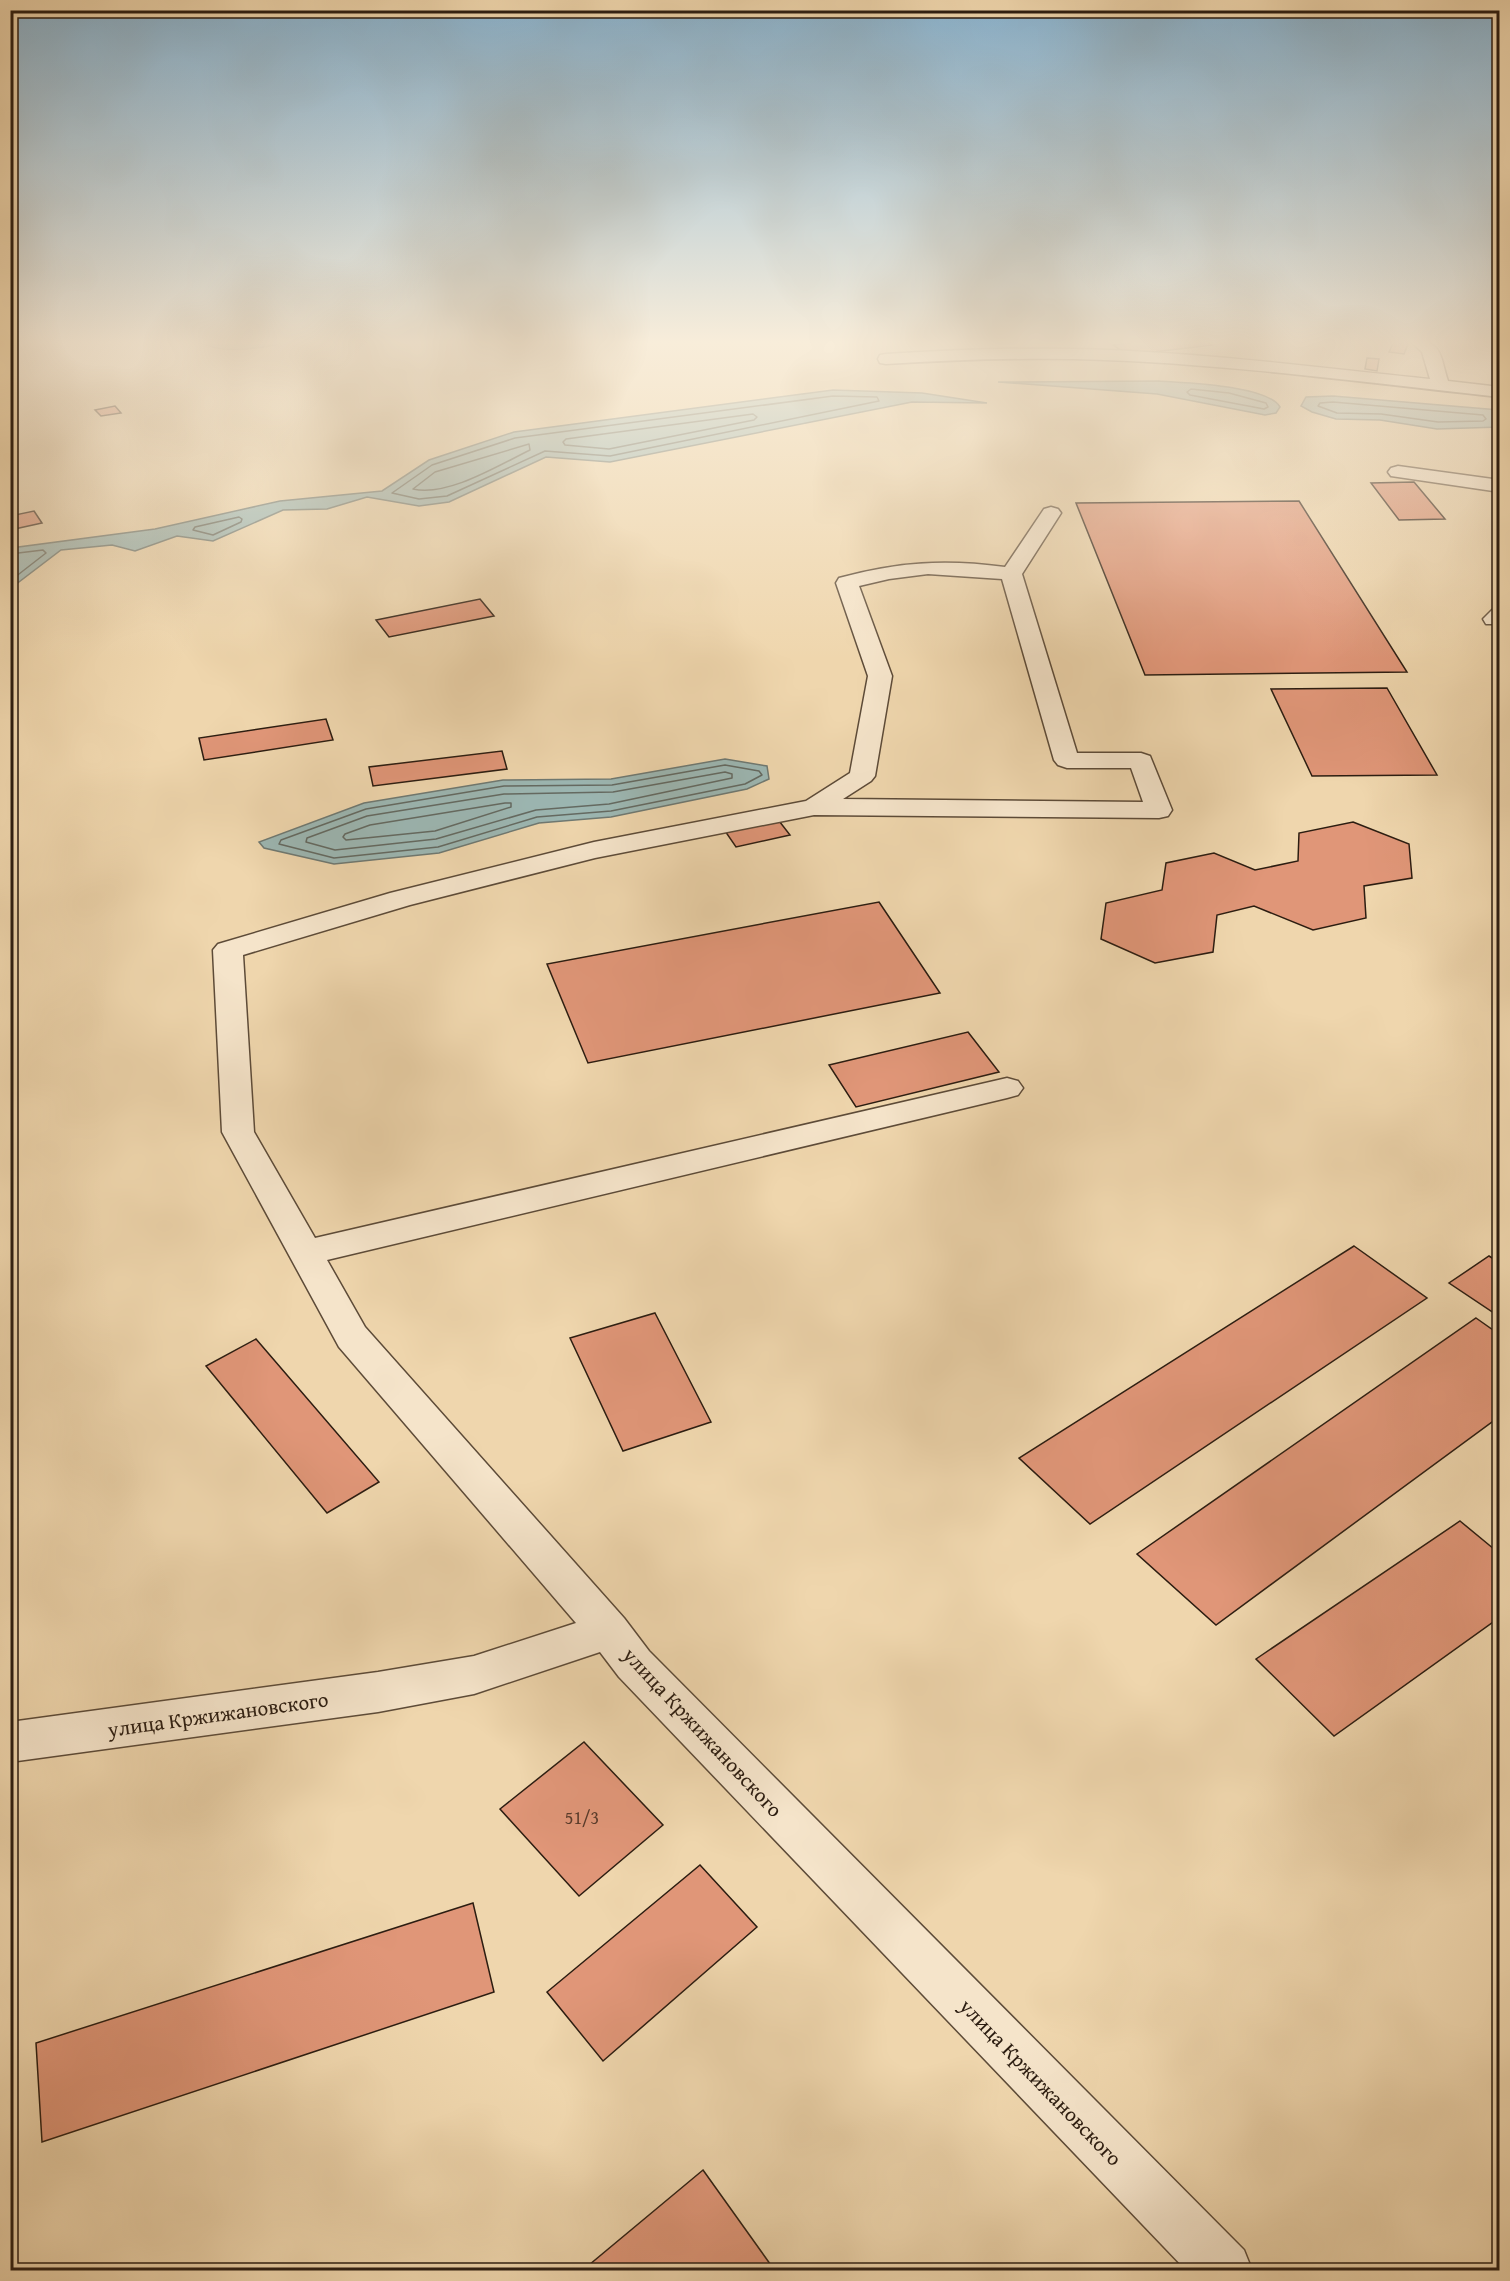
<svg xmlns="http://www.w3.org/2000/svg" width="1510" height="2281" font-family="'Gentium Book Plus',serif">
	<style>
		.water { fill: #9cb7b3; stroke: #6f7972; stroke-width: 1.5 }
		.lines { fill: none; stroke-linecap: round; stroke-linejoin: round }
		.shore { stroke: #646a62; stroke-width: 1.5 }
		.building { fill: #e09678; stroke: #2c1d11; stroke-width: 1.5 }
		.minor-casing { stroke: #5d4b38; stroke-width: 3 }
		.minor { fill: #f5e4ca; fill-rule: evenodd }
		.labels { text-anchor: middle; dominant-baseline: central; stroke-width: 4.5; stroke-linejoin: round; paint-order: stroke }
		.near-number-label { font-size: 18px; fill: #593b2b }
		.near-street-label { font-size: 21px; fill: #2c1d11; stroke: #f5e4ca }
	</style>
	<rect width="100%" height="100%" fill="#efd6ad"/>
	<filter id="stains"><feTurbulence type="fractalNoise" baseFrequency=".00333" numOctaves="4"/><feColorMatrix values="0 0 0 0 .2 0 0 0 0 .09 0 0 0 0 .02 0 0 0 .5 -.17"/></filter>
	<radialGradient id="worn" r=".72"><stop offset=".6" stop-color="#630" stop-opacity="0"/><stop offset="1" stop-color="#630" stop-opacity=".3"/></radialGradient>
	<g class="water">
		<path d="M196 340H296C269 347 220 357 196 340Z"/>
		<path d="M1159 381C1185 383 1267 385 1280 407L1276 413 1265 415 1157 394 998 382Z"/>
		<path d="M833 390 922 393 987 403 912 402 610 462 546 457 449 502 419 506 367 497 327 509 283 510 213 541 177 536 135 551 112 545 61 550 11 588V548L155 529 280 501 382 491 429 460 514 432Z"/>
		<path d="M1333 396 1499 410V427L1437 429 1380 420 1336 419 1312 412 1301 406 1306 397Z"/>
		<path d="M725 759 767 766 769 779 747 789 611 817 539 823 439 853 334 864 264 848 259 842 364 803 503 780 611 779Z"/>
	</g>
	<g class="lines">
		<g class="shore">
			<path d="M210 340 239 343 270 340"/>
			<path d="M1191 389 1229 393 1266 403 1268 407 1264 409 1190 395 1187 392Z"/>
			<path d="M833 396 877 397 879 401 610 456 545 451 447 496 419 499 392 493 432 465 515 438Z"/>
			<path d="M1333 402 1483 415 1486 419 1483 421 1438 422 1381 414 1337 413 1318 406 1320 403Z"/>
			<path d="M753 414 757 417 754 420 609 449 565 445 563 442 566 439Z"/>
			<path d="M529 444 530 450C499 465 448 497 413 489L435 472Z"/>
			<path d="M239 517 242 519 241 522 213 535 193 530 195 527Z"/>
			<path d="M10 554 43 550 46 553 10 581"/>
			<path d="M725 765 759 771 762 775 745 784 611 811 537 817 438 847 334 858 279 844 281 840 366 809 504 786 612 785Z"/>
			<path d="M725 772 732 774V778L609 804 536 810 436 839 335 850 306 842 307 838 367 816 504 794 613 792Z"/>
			<path d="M505 803H511V807L435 831 346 840 343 837 345 834 370 825Z"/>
		</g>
	</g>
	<g class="building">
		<path d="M1156 340H1204L1212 345 1128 355 1113 345Z"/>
		<path d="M1394 342 1408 344 1404 354 1389 352Z"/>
		<path d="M1367 358 1379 359 1377 371 1365 369Z"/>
		<path d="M115 406 121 413 101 416 95 410Z"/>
		<path d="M1414 482 1445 519 1399 520 1371 483Z"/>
		<path d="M1299 501 1407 672 1145 675 1076 503Z"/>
		<path d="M34 511 42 523 10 530V516Z"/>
		<path d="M480 599 494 616 389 637 376 620Z"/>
		<path d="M1387 688 1437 775 1312 776 1271 689Z"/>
		<path d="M326 719 333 740 204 760 199 738Z"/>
		<path d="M502 751 507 769 373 786 369 767Z"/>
		<path d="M776 817 790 835 736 847 723 828Z"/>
		<path d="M1353 822 1409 844 1412 878 1364 886 1366 918 1313 930 1254 906 1217 915 1213 952 1155 963 1101 939 1106 903 1162 890 1166 863 1214 853 1255 870 1298 861 1299 833Z"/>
		<path d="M879 902 940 993 588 1063 547 964Z"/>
		<path d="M968 1032 999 1072 856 1107 829 1065Z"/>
		<path d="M1354 1246 1427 1298 1090 1524 1019 1458Z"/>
		<path d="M1489 1256 1500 1263V1317L1449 1283Z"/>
		<path d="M655 1313 711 1422 623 1451 570 1338Z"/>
		<path d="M1476 1318 1500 1335V1416L1216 1625 1137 1554Z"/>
		<path d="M256 1339 379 1482 327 1513 206 1366Z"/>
		<path d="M1460 1521 1500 1554V1617L1334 1736 1256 1659Z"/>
		<path d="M584 1742 663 1825 579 1896 500 1809Z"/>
		<path d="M700 1865 757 1927 603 2061 547 1992Z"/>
		<path d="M473 1903 494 1992 42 2142 36 2043Z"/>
		<path d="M703 2170 773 2268 769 2270H583Z"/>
	</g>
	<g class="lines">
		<g class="minor-casing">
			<g id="minor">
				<path d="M1409 340C1443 340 1439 353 1448 381L1500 387V397C1358 382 1215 362 1073 359 1010 358 948 360 886 364L880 363 878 359 880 355 886 354C948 350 1010 348 1072 349 1192 351 1311 367 1430 379L1422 352Z"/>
				<path d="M1398 466 1500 480V492L1391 476 1388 472 1391 468Z"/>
				<path d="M1051 507 1058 509 1061 513 1022 574 1077 753H1141L1150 756 1172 810 1168 816 1159 818 814 815 595 858 410 905 243 955 254 1132 315 1238 1007 1078 1018 1081 1023 1088 1018 1095 1007 1098 327 1260 365 1327 624 1618 649 1651 1244 2250 1252 2270H1186L619 1677 600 1652 474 1694 378 1712 10 1762V1722L378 1672 474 1656 576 1623 339 1347 222 1132 213 950 218 944 390 893 594 842 806 801 850 773 868 676 836 583 839 578C898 562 945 559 1005 567L1044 509ZM928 574 1002 579 1054 760 1058 765 1067 768H1131L1143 802 843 799 871 781 875 776 892 676 859 586 889 579Z"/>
				<path d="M1500 608V624H1486L1483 619 1492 610Z"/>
			</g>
		</g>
		<use href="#minor" class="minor"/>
	</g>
	<linearGradient id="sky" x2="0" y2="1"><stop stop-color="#89b5d3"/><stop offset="0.52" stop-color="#f8edda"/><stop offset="1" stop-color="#f8edda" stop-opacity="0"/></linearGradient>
	<rect width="1510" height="659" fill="url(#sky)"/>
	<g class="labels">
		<g class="near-number-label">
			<text x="582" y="1817">51/3</text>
		</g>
		<g class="near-street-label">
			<text transform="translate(218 1714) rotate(-8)">улица Кржижановского</text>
			<text transform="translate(703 1732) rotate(47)">улица Кржижановского</text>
			<text transform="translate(1041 2082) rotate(46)">улица Кржижановского</text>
		</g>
	</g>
	<rect width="1510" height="2281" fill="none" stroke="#efd6ad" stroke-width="36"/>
	<rect x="12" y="12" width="1486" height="2257" fill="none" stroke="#2c1d11" stroke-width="3"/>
	<rect x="18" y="18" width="1474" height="2245" fill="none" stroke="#2c1d11" stroke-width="1.5"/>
	<rect width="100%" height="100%" filter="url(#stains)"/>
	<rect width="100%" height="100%" fill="url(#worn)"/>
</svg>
